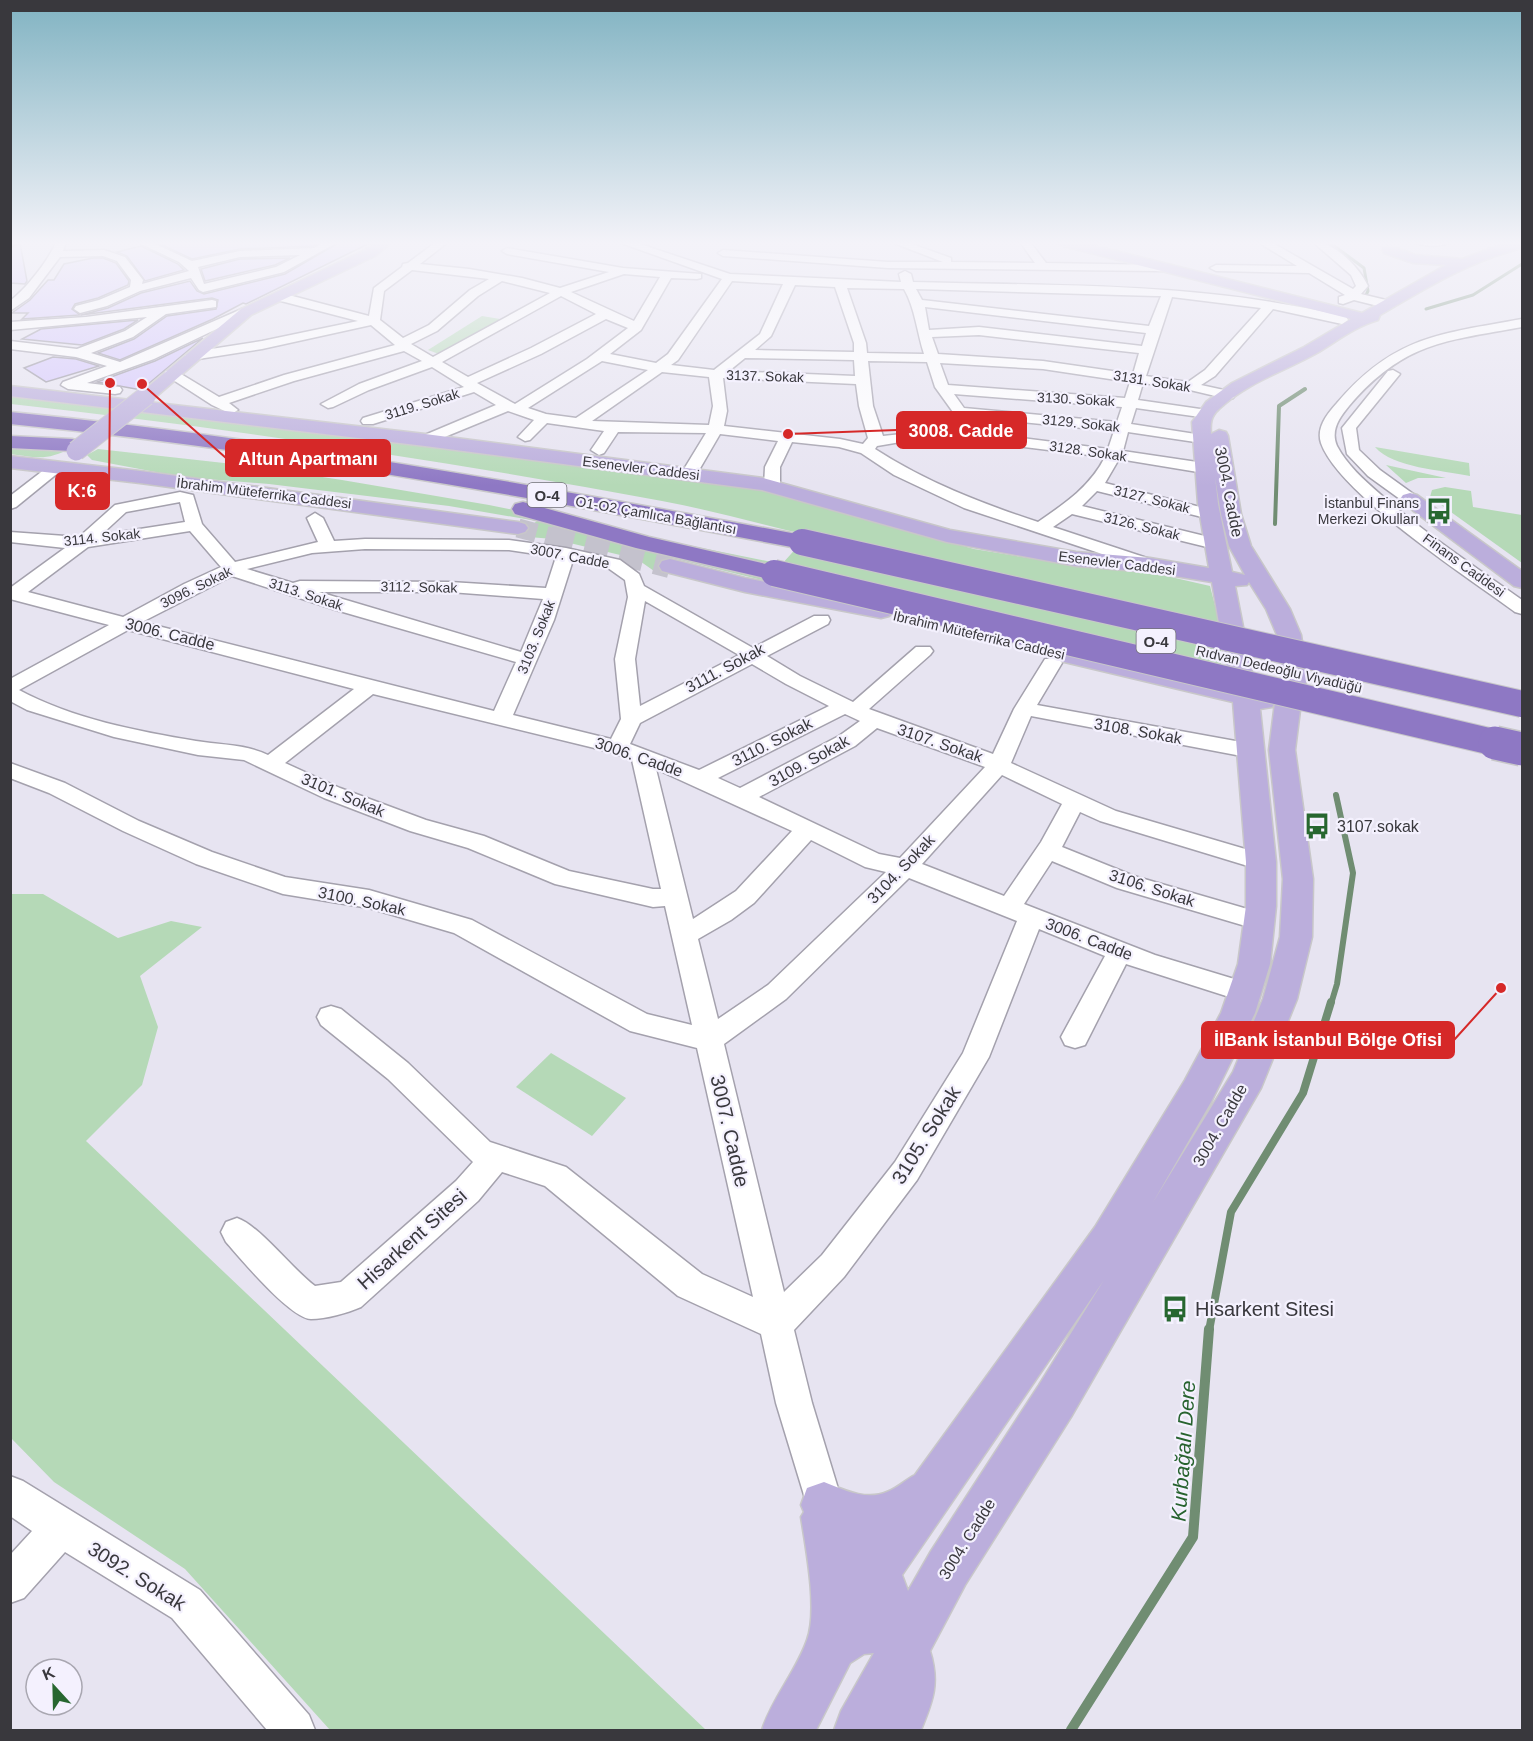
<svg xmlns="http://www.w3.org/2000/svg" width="1533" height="1741" font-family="Helvetica,sans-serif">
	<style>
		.green { fill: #b5d9b7 }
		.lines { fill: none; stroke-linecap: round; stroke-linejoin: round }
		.stream-far4 { stroke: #708d72; stroke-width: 3 }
		.stream-far3 { stroke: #708d72; stroke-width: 4 }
		.stream-far2 { stroke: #708d72; stroke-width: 6 }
		.stream-far1 { stroke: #708d72; stroke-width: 8 }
		.stream { stroke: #708d72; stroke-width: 10 }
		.building { fill: #d6c9fd; stroke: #9b98a4; stroke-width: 1.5 }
		.major-tunnel-far1 { stroke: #c4c2cd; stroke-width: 19; stroke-dasharray: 19 10; stroke-linecap: butt }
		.major-tunnel { stroke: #c4c2cd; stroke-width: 24; stroke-dasharray: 24 12; stroke-linecap: butt }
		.minor-casing { stroke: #a4a1ad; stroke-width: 3 }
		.major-casing { stroke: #c8c7c9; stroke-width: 3 }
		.highway-casing { stroke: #c8c7c9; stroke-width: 3 }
		.minor { fill: #fff; fill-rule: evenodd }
		.major { fill: #bbaedc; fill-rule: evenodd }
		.highway { fill: #8e78c4; fill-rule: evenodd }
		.major-bridge-casing { stroke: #c8c7c9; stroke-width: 21; stroke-linecap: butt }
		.highway-bridge-far1-casing { stroke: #c8c7c9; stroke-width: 28; stroke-linecap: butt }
		.highway-bridge-casing { stroke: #c8c7c9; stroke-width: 36; stroke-linecap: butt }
		.major-bridge { stroke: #bbaedc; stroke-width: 19 }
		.highway-bridge-far1 { stroke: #8e78c4; stroke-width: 26 }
		.highway-bridge { stroke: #8e78c4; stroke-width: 33 }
		.labels { text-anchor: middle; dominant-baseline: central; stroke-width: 4.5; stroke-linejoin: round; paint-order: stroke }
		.far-street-label { font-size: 14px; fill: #39383d; stroke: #f4f1fe }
		.far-poi-label { font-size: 14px; fill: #39383d; stroke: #f4f1fe; text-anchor: end }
		.shield { fill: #f4f1fe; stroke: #717077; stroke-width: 1.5 }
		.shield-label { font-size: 15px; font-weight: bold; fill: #39383d }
		.street-label { font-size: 16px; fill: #39383d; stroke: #f4f1fe }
		.poi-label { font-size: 16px; fill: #39383d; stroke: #f4f1fe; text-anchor: start }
		.near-street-label { font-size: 20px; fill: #39383d; stroke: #f4f1fe }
		.near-poi-label { font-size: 20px; fill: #39383d; stroke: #f4f1fe; text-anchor: start }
		.near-water-label { font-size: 21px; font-style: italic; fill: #27632f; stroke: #f4f1fe }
		.leader { fill: none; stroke: #d62828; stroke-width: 2 }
		.callout-dot { fill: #d62828; stroke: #f4f1fe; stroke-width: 2 }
		.callout { fill: #d62828; stroke: #d62828; stroke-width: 2 }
		.callout-label { font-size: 18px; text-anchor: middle; font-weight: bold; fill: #fff }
	</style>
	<rect width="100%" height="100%" fill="#e7e4f1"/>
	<g class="green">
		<path d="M482 316 506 320 447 357 428 350Z"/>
		<path d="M11 394 722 482 770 492 974 549 1071 565 1149 572 1210 586 1221 629V672L762 580 668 557 654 571 637 559 553 539 517 536 537 521 449 506 269 484 182 477 92 460 87 455 98 449 251 466 342 480 489 505 782 564 808 535C759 524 711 510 662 501 446 461 229 428 11 404Z"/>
		<path d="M10 444 73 447C47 461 38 458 11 454Z"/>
		<path d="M1375 447 1469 463 1470 476C1442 470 1393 468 1375 447Z"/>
		<path d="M1386 465 1446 478H1418L1406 483Z"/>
		<path d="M1445 487 1471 491 1473 507 1522 515V563L1430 497 1432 490Z"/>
		<path d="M10 894H43L118 938 171 921 202 927 140 976 158 1027 142 1085 86 1141 706 1730H330L185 1569 54 1482 11 1438Z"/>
		<path d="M551 1053 626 1098 592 1136 516 1087Z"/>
	</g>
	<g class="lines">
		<g class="stream-far4">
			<path d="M1329 242 1364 268 1368 291 1366 295"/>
			<path d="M1426 309 1473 295 1522 264"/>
		</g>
		<path class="stream-far3" d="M1275 524 1279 406 1305 389"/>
		<path class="stream-far2" d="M1331 1004 1337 984 1353 873 1336 795"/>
		<path class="stream-far1" d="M1209 1331 1231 1212 1303 1093 1331 1002"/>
		<path class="stream" d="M1071 1730 1193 1537 1209 1329"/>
	</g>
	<g class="building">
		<path d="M174 242 178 243 320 242 313 246 240 249 192 259 158 243Z"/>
		<path d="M340 242H372L246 304 243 303 213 319 120 360 98 353 134 339 167 316 216 309 218 300 212 298 81 315 108 308 141 293 190 281 197 291 204 294 285 274Z"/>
		<path d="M20 243 27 281 25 284 10 283V248Z"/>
		<path d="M141 246 178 264 184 270 145 281 127 256 117 252Z"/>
		<path d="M93 258H103L116 263 129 281 128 285 98 298 75 304 72 309 80 315 22 319 28 313H12L30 300 48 280H54L64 264Z"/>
		<path d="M290 258 275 265 205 281 201 269 240 259Z"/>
		<path d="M138 320 124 329 82 345 22 339 41 329Z"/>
		<path d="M203 338 147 385 136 389 97 382 155 361Z"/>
		<path d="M53 357 76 359 99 366 46 382 24 368Z"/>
	</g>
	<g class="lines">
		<path class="major-tunnel-far1" d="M518 528 556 538"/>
		<path class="major-tunnel" d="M550 536 670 566"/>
		<g class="minor-casing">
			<g id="minor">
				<path d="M10 242H18L10 246Z"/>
				<path d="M56 242H66L63 251 104 250 125 257 143 280 142 284 189 271 179 262 137 242H151L192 261 240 251 314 248 325 242H338L284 272 203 292 199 290 191 278 140 291 107 306 80 313 74 309 76 306 99 300 130 287 131 280 117 261 103 256 60 257 29 298 10 311V301C26 289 49 260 56 242ZM300 255 276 267 204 284 198 267 240 257Z"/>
				<path d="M436 242H448L420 264 469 269 522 278 560 288 609 272 507 254 502 251 507 248 623 268 701 274V278L697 279 671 278 641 330 610 354 656 363 668 354 722 279 618 242H634L730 274 901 282 899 274 905 271 911 274 913 282C1058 286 1205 282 1346 317L1348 320 1342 324 1273 309 1215 376 1201 385 1233 392 1235 395 1233 398 1228 399 1190 390 1143 383 1138 400 1207 410 1214 414 1207 418 1136 408 1131 424 1202 435 1209 439 1202 443 1128 432 1123 451 1204 463 1212 468 1204 473 1119 459 1105 483 1216 511 1218 514 1210 519 1097 491 1082 506 1221 540 1224 544 1221 548 1215 549 1072 514 1053 527 1156 561 1159 565 1156 569 1150 570 964 508 894 475 861 453 839 447 792 442 780 467V486L772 491 764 486 765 467 778 441 720 434 695 477 689 479 681 474 706 433 618 432 604 453 599 455 591 450 604 431 547 423 530 440 525 441 518 437 534 420 508 411 430 443H420L418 440 420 437 496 405 474 392 373 424H363L361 421 363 418 464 387 432 367 369 390 333 407 328 408 321 404 359 384 422 361 404 351 294 381 229 403 238 410 231 414 212 405 164 374 166 371H176L219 397 284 375 395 345 371 325 262 349 192 360 185 356 192 352 262 341 358 321 277 300 275 297 281 293 369 316 374 288 402 267 403 264 408 263ZM412 270 489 279 470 290 429 325 403 338 380 320 384 291ZM624 274 660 277 634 321 571 292ZM502 281 550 293 433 357 411 344 437 331 478 296ZM732 281 783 284 760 334 714 370 671 365 678 360ZM795 285 835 287 854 343V352L755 350 771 336ZM847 288 904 289C915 308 917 332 924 354L867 353 866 343ZM916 289 1156 296H1161L1149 326 922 300ZM561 296 596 314 531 348 468 377 442 362ZM1172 297 1261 308 1205 370 1188 382 1146 376ZM925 307 1146 333 1142 346 979 327 929 330ZM606 319 628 328 587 359 515 404 477 383 541 354ZM979 335 1139 353 1133 374 1043 361 938 354 932 337ZM745 358 854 360 855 376 729 371ZM602 361 648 370 576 418 546 414 528 408ZM868 361 927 362 935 387 953 412 954 423 920 432 883 436 873 406ZM940 363 1043 369 1130 382 1125 398 948 385ZM662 372 709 377 713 406 709 425 592 421ZM723 378 856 384 859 406 868 438 863 444 840 439 724 426 727 411ZM954 394 1122 407 1117 422 964 408ZM968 417 1114 431 1108 449 959 430 967 428 969 425ZM936 436 1105 457C1090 487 1064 504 1038 522 980 503 926 482 875 449L877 446Z"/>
				<path d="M891 242H906L951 258V262L1035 263 1020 242H1030L1046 263 1162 265 1168 268 1162 271 888 268 723 256 718 253 723 250 888 262H943Z"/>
				<path d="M1258 242H1271L1353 289 1356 286 1351 275 1313 242C1335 242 1359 267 1368 286L1361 294 1386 300 1388 303 1382 307 1354 300 1343 304 1339 303V297L1345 295 1309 273 1216 271 1210 268 1216 265 1297 266Z"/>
				<path d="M1415 242H1450C1443 247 1422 247 1415 242Z"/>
				<path d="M212 300 216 301V307L166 314 133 337 91 353 120 362 242 309H250L252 312 154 359 87 383 120 387 122 390 120 393 115 394 68 389 61 385 63 382 107 366 76 357 10 349V341L77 349 125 331 147 317 10 330V322L86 317Z"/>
				<path d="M1522 319V327C1445 341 1404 342 1349 406 1340 417 1330 430 1337 446 1347 465 1364 480 1380 494 1424 533 1474 566 1522 600V614L1515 612C1469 578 1339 494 1321 443 1316 428 1327 414 1337 403 1394 336 1440 334 1522 319Z"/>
				<path d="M1393 370 1400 374 1356 428 1359 450 1380 470 1416 496 1418 499 1410 504 1404 502 1368 476 1347 454 1342 428 1388 371Z"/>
				<path d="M54 464 62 469 59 472 16 507 10 509V496L49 466Z"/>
				<path d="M180 492 193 495 202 524 235 562 318 542 307 518 315 513 323 518 334 541 365 539 509 540 566 548 620 560 639 574 644 586 753 648 814 616H828L830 620 828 624 767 656 800 676 853 702 916 647H930L933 651 930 655 869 709 993 754 1014 709 1045 659H1059L1062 663 1037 705 1252 744 1260 746 1263 751 1260 756 1252 758 1031 716 1011 763 1116 811 1269 856 1273 862 1269 868 1261 870 1100 821 1080 812 1062 847 1134 876 1268 915 1272 921 1268 927 1259 930 1117 888 1052 861 1024 904 1155 955 1254 985 1258 992 1254 999 1245 1002 1126 964 1085 1045 1075 1048 1065 1045 1061 1037 1105 956 1039 929 989 1057 917 1180 844 1277 794 1330 812 1403 843 1505 837 1518 824 1524 811 1518 776 1403 761 1334 678 1296 545 1186 502 1172 478 1201 361 1307C347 1313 326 1319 311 1319 290 1318 241 1259 226 1242L221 1232 226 1222 237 1218C260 1226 292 1269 315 1286L341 1282 456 1181 473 1162 388 1079 321 1025 317 1017 321 1009 331 1006 341 1009 408 1063 490 1142 566 1167 702 1274 753 1297 697 1048 630 1031 454 933 369 908 283 894 196 864 123 831 49 793 10 778V763L65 783 139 821 212 852 285 877 369 890 472 920 647 1014 692 1025 665 906 653 907 555 884 468 848 410 831 324 798 244 760 198 755 114 737 27 710 10 701V679L109 625 10 599V588L65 548 10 542V532L79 537 115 505ZM180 502 185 522 101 535 126 512ZM190 531 221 567 184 584 123 617 28 592 88 547ZM365 549 509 550 556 557 546 588 450 582 300 581 293 583 247 569 312 553ZM573 560 608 568 625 580 628 597 615 659 621 719 611 739 513 715 554 620ZM232 576 336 610 516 662 494 711 142 622ZM319 592H450L543 599 521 652ZM645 601 739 655 640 706 635 659ZM128 630 331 683 354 689 268 755C245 744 220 745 196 741 137 731 73 719 19 690ZM752 664 786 684 829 706 699 770 630 744 640 723ZM373 694 611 752 632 760 661 889H653L569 871 484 836 426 820 340 788 285 763ZM845 714 860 721 839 736 740 788 718 778ZM877 728 985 767 900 858 879 854 759 797 855 746ZM656 769 792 831 736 891 693 919ZM1002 775 1062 804 1041 842 1004 896 922 864ZM811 840 865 867 886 872 768 985 718 1019 698 939 731 920 754 903ZM909 878 1017 921 963 1053 895 1162 822 1255 784 1292 724 1044 786 999Z"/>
				<path d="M10 1476 23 1481 200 1590 309 1715 315 1730H267L172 1618 65 1552 24 1598 10 1603V1555L32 1531 10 1516Z"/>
			</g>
		</g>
		<g class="major-casing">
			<g id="major">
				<path d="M376 242H392L375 256 251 315 152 400H140L137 396 241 309 365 250Z"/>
				<path d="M1057 242H1080L1362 313 1446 265 1413 263 1384 253 1382 250 1384 247H1394L1415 255 1463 259 1496 246 1522 242V248C1470 261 1426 288 1380 315L1378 320C1356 326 1337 341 1317 353 1285 371 1246 383 1219 409 1211 416 1210 423 1211 434L1219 430 1226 432 1228 436 1241 514 1251 546 1290 609 1301 635 1307 678 1301 702 1295 750 1313 879 1312 937 1297 999 1261 1088 1071 1417 965 1585 930 1651C940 1683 933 1701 921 1730H834L841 1711 874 1653 864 1654 850 1663 816 1730H762C772 1698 796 1672 807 1640 818 1611 806 1549 801 1517L804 1512 801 1505 807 1488 824 1482C844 1490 866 1501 887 1492 898 1488 905 1480 915 1475L1095 1227 1185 1080 1221 1013 1238 964 1246 906V862L1233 702 1056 660 1053 655 1056 650 1065 648 1230 687 1212 582 1150 572 1076 566 947 542 762 490 425 446 10 396V386L425 434 763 478 950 530 1076 552 1150 558 1209 568 1198 504 1192 422 1206 402 1232 383 1304 347 1351 319 1059 245ZM1215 477 1221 514 1229 546 1245 575 1232 572 1218 504ZM1249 582 1266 609 1277 635 1283 678 1275 701 1272 697 1256 693 1235 586 1247 585ZM1275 703 1269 750 1283 879 1280 937 1263 999 1233 1072 1152 1204 1211 1102 1255 1013 1270 964 1276 906V862L1260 709 1272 707ZM1104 1280 1039 1385 931 1551 908 1591 902 1575Z"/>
				<path d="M10 456 140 471 518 522 525 524 528 528 525 532 518 534 140 483 10 468Z"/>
				<path d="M1410 493 1417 495 1522 571V588L1514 586 1403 503 1400 499 1403 495Z"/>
				<path d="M670 559 745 578 881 604 889 606 893 611 889 616 881 618 745 592 662 571 659 566 662 561Z"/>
			</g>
		</g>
		<g class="highway-casing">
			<g id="highway">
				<path d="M10 412C277 438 539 486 802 535L810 537 814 542 810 547 802 549C539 499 277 450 10 424Z"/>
				<path d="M10 436 72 439 79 441 82 445 79 449 72 451 10 448Z"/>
				<path d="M523 502 649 537 783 568 786 573 783 578 774 580 636 548 515 514 512 509 515 504Z"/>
			</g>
		</g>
		<use href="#minor" class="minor"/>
		<use href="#major" class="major"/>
		<use href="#highway" class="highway"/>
		<g class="major-bridge-casing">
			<path id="major-bridge" d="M76 451 146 396"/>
		</g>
		<g class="highway-bridge-far1-casing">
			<g id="highway-bridge-far1">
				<path d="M802 542 1522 704"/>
				<path d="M774 573 1501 744"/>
			</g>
		</g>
		<g class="highway-bridge-casing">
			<path id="highway-bridge" d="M1495 743 1522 749"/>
		</g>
		<use href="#major-bridge" class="major-bridge"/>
		<use href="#highway-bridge-far1" class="highway-bridge-far1"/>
		<use href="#highway-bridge" class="highway-bridge"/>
	</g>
	<linearGradient id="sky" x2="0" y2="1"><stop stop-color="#81b3c2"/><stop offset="0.5" stop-color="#f4f3f9"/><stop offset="1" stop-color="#f4f3f9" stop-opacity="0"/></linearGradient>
	<rect width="1533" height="486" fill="url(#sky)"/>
	<defs>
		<g id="bus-bare" transform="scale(2.07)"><path d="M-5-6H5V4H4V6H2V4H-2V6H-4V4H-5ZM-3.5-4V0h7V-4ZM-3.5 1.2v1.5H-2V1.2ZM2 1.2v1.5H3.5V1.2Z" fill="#276730" stroke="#f4f1fe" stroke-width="2.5" paint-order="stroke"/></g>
	</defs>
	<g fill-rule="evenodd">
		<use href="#bus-bare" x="1439" y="511"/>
		<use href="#bus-bare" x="1317" y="826"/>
		<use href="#bus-bare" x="1175" y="1309"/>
	</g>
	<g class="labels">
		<g class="far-street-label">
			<text transform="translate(765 376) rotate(2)">3137. Sokak</text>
			<text transform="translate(1152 381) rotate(9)">3131. Sokak</text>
			<text transform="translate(1076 399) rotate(3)">3130. Sokak</text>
			<text transform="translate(422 404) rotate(-17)">3119. Sokak</text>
			<text transform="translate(1081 423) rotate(6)">3129. Sokak</text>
			<text transform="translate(1088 451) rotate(8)">3128. Sokak</text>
			<text transform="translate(641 468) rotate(7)">Esenevler Caddesi</text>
			<text transform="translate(264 493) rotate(7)">İbrahim Müteferrika Caddesi</text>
			<text transform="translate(1152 499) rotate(14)">3127. Sokak</text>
			<text transform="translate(656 515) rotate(10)">O1-O2 Çamlıca Bağlantısı</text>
			<text transform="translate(1142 526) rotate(14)">3126. Sokak</text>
			<text transform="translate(102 537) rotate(-6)">3114. Sokak</text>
			<text transform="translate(570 556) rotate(11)">3007. Cadde</text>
			<text transform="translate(1117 563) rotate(7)">Esenevler Caddesi</text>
			<text transform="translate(1464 565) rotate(36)">Finans Caddesi</text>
			<text transform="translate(196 587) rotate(-26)">3096. Sokak</text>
			<text transform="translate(419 587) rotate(1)">3112. Sokak</text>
			<text transform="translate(306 594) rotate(18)">3113. Sokak</text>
			<text transform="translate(979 635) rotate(13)">İbrahim Müteferrika Caddesi</text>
			<text transform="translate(536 637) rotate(-68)">3103. Sokak</text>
			<text transform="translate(1279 669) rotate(13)">Rıdvan Dedeoğlu Viyadüğü</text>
		</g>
		<g class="far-poi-label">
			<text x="1419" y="503">İstanbul Finans<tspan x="1419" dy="16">Merkezi Okulları</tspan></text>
		</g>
		<g class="shield">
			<rect x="527.5" y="483" width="39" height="24" rx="4.5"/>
			<rect x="1136.5" y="629" width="39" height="24" rx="4.5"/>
		</g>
		<g class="shield-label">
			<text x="547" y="495">O-4</text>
			<text x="1156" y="641">O-4</text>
		</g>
		<g class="street-label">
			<text transform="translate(1229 492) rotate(79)">3004. Cadde</text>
			<text transform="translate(170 634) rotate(14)">3006. Cadde</text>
			<text transform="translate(725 668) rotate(-28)">3111. Sokak</text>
			<text transform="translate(1138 731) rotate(10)">3108. Sokak</text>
			<text transform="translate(772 742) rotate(-27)">3110. Sokak</text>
			<text transform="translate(940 743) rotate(19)">3107. Sokak</text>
			<text transform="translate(639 757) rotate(19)">3006. Cadde</text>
			<text transform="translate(809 761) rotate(-29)">3109. Sokak</text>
			<text transform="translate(343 795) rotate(23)">3101. Sokak</text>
			<text transform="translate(901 869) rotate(-46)">3104. Sokak</text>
			<text transform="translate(1152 888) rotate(18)">3106. Sokak</text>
			<text transform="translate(362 901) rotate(12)">3100. Sokak</text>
			<text transform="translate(1089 939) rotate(21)">3006. Cadde</text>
			<text transform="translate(1220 1125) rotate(-60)">3004. Cadde</text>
			<text transform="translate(967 1539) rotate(-58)">3004. Cadde</text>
		</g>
		<g class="poi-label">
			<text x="1337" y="826">3107.sokak</text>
		</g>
		<g class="near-street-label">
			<text transform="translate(730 1131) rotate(77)">3007. Cadde</text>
			<text transform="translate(926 1135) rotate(-58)">3105. Sokak</text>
			<text transform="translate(412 1239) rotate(-42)">Hisarkent Sitesi</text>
			<text transform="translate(137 1576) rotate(32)">3092. Sokak</text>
		</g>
		<g class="near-poi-label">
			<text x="1195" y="1309">Hisarkent Sitesi</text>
		</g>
		<g class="near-water-label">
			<text transform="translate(1183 1451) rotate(-86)">Kurbağalı Dere</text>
		</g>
	</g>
	<path class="leader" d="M788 434L897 430M142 384L226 458M110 383L109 491M1501 988L1454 1040"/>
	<g class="callout-dot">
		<circle cx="788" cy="434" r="6"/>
		<circle cx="142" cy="384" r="6"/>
		<circle cx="110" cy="383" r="6"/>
		<circle cx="1501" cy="988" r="6"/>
	</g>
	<g class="callout">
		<rect x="897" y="412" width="129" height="36" rx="6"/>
		<rect x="226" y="440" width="164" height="36" rx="6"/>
		<rect x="56" y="473" width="53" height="36" rx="6"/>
		<rect x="1202" y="1022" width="252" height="36" rx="6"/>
	</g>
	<g class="callout-label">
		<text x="961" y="437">3008. Cadde</text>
		<text x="308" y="465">Altun Apartmanı</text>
		<text x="82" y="497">K:6</text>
		<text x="1328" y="1046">İlBank İstanbul Bölge Ofisi</text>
	</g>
	<rect width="1533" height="1741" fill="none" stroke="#39383d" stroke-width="24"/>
	<g transform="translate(54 1687) rotate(338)"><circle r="28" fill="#f4f1fe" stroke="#a9a7b1" stroke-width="1.5"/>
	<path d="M0-4.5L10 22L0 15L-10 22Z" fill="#276730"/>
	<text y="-9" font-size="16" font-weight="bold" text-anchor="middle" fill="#39383d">K</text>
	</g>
</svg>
